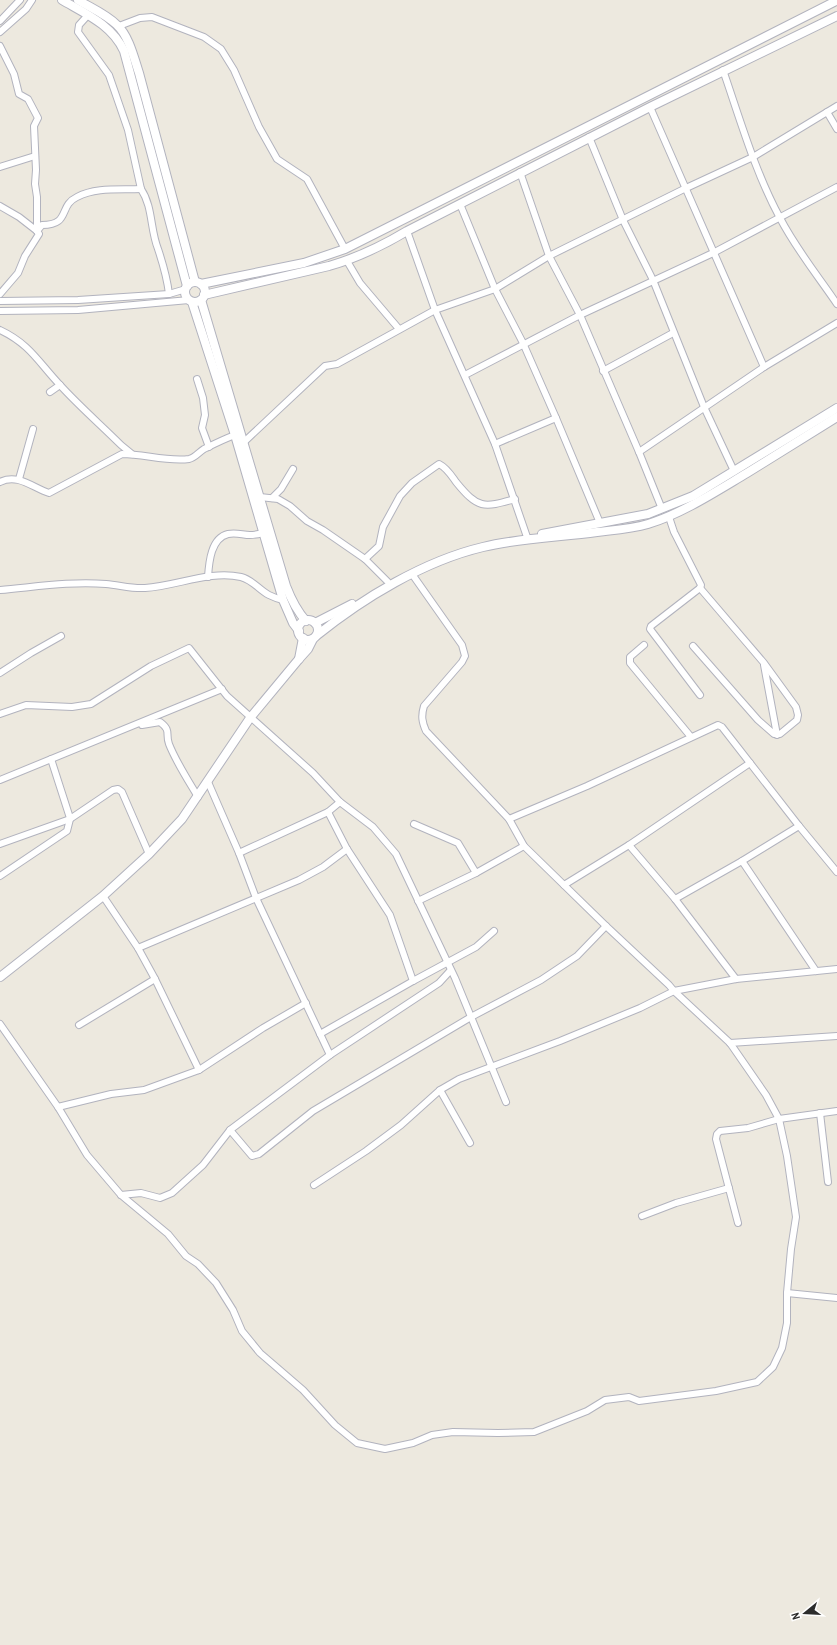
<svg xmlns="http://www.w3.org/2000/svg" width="837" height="1645" font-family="'Archivo Narrow',sans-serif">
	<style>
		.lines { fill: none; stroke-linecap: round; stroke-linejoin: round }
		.street-casing { stroke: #b2b3be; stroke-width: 8 }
		.secondary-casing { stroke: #b2b3be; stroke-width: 10 }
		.street { stroke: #fff; stroke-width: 6 }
		.secondary { stroke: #fff; stroke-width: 8 }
	</style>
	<rect width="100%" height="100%" fill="#ede9df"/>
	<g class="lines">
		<g class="street-casing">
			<g id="street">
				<path d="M88 15 79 25 78 32 109 75 128 130 141 189C153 207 150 229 158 249 163 264 167 277 169 294"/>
				<path d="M0 21 20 0"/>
				<path d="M119 26 140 18 152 17 204 37 221 49 234 70 259 127 277 159 307 179 345 249"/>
				<path d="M0 32 26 9 32 0"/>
				<path d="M0 46 14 74 19 94 28 99 38 118 34 126 36 170 35 184 37 197V231L39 234 25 256 18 273 0 294"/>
				<path d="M723 70C740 119 755 172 780 218 796 249 818 276 837 304"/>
				<path d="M650 107 764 367"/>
				<path d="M827 112 837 129"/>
				<path d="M589 137 623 220 653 280 704 407 734 471"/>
				<path d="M0 167 35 156"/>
				<path d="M520 172 549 256 580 315 639 452 662 509"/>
				<path d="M460 204 495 289 523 343 556 418 600 523"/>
				<path d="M0 206 19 217 37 231"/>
				<path d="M37 231 42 225C71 225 58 206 77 197 96 187 119 190 141 189"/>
				<path d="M407 231 435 310 495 444 527 537"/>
				<path d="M347 261 360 283 399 329"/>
				<path d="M0 301 78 300 169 294 186 289"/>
				<path d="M0 311 78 310 189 300"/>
				<path d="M0 330C30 344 39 363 60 385 79 406 101 425 121 445L132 454"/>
				<path d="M603 371 673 333"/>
				<path d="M465 375 580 315 713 253 837 187"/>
				<path d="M197 379 203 398 205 415 202 428 209 447"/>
				<path d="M50 392 60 385"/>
				<path d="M244 442 325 366 337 364 435 310 495 289 549 256 684 189 753 157 837 106"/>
				<path d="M495 444 556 418"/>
				<path d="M639 452 764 367 837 323"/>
				<path d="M19 479 33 429"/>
				<path d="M0 482C18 473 33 488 49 493L122 454C144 454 167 462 189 459 195 458 199 452 204 449 214 444 224 439 235 435"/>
				<path d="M260 497 278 499 290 506 307 521 323 530 365 559 388 582"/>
				<path d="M272 498 281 489 293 469"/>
				<path d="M669 517 674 532 701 585 700 588 651 626 650 629 700 695"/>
				<path d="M365 559 379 546 383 527 400 496 412 483 439 464C447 468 451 475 456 482 478 509 483 508 515 499"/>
				<path d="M208 577C209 562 211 538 228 534 236 532 243 535 250 535 254 535 259 534 263 533"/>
				<path d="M0 590C35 587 71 581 106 584 119 585 132 589 145 588 177 586 210 570 241 577 253 580 259 590 269 595 273 597 278 599 283 600"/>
				<path d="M644 645 630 657V663L691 737"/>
				<path d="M693 646 758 720 774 734H780L797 720 798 715 796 707 764 663 700 588"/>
				<path d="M764 665 777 735"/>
				<path d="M0 673 31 653 61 636"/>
				<path d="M0 714 26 705 72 707 91 704 151 666 189 648 227 696 313 773 340 802 373 827 396 854 455 978 506 1102"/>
				<path d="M142 725 160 722C172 731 165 734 169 744 176 762 188 780 198 797"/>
				<path d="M51 759 70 818"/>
				<path d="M0 780 222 689"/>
				<path d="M208 782 239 853 256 898 330 1055"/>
				<path d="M328 812 347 849 390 915 413 981"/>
				<path d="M509 819 587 786 718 725 722 727 799 826 837 872"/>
				<path d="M414 824 458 843 476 873"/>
				<path d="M0 844 70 819 113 790 118 789 122 792 149 854"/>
				<path d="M629 845 675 899 736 979"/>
				<path d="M239 853 328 812 340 802"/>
				<path d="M742 861 816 971"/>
				<path d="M0 876 67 831 70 819"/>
				<path d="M564 885 629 845 750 763"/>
				<path d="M103 896 138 948 155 979 199 1070"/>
				<path d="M675 899 742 861 799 826"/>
				<path d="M418 901 476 873 524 846"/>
				<path d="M138 948 299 880 323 867 347 849"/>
				<path d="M0 1024 58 1107 87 1155 121 1195 168 1234 186 1256 198 1264 216 1283 233 1310 242 1331 260 1353 303 1390 335 1425 357 1443 385 1449 413 1443 432 1435 453 1432 498 1433 534 1432 587 1411 605 1400 629 1397 639 1401 716 1391 757 1382 773 1367 782 1348 787 1323V1293L791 1249 796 1217 787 1156 779 1119 766 1095 730 1043 674 991 669 985 606 926 524 846 509 819 426 731C422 722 421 716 424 706L462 662 465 656 462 645 412 574"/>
				<path d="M79 1025 155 979"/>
				<path d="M320 1034 413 981 476 947 494 931"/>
				<path d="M730 1043 837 1036"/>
				<path d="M440 1090 470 1143"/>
				<path d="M58 1107 111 1094 144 1090 199 1070 263 1028 306 1003"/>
				<path d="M820 1113 828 1182"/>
				<path d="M230 1130 252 1156 259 1154 313 1111 471 1017 541 980 577 956 606 926"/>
				<path d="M314 1185 366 1151 401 1125 440 1090 459 1079 560 1041 640 1008 674 991 736 979 837 969"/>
				<path d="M121 1195 141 1193 160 1198 172 1193 203 1165 230 1130 330 1055 439 983 450 971"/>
				<path d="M642 1216 676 1203 729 1188"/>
				<path d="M738 1223 716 1139 717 1134 720 1131 748 1128 779 1119 837 1111"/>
				<path d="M787 1293 837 1298"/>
			</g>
		</g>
		<g class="secondary-casing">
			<g id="secondary">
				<path d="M62 0C86 14 112 25 124 51L187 286"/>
				<path d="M78 0C91 8 106 14 117 25 129 36 134 58 139 73L195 282"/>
				<circle cx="195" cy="292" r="10"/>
				<path d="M201 284 304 263 345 249 834 2"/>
				<path d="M204 295 329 266C357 258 382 246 407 231L650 107 837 16"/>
				<path d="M201 300 286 586C291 599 296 610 306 621"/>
				<path d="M192 302 235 435 283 600 293 623 299 631"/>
				<path d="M542 534 648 514 693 496 837 408"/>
				<circle cx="308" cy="630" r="10"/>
				<path d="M315 623 352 604"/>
				<path d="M316 636C363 598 424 561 483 547 519 538 560 537 597 532 614 530 631 529 648 524 683 513 715 492 747 473 777 454 807 436 837 417"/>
				<path d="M299 659 303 638"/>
				<path d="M0 977 103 896 149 854 182 819 250 718 299 659 308 649 313 639"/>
			</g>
		</g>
		<use href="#street" class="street"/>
		<use href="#secondary" class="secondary"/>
	</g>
	<g transform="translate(805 1613) rotate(252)" stroke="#ffffff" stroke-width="3" paint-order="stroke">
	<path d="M0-3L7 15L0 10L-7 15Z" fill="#2c2c2c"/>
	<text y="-6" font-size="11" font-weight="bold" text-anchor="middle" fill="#2c2c2c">N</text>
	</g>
</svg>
